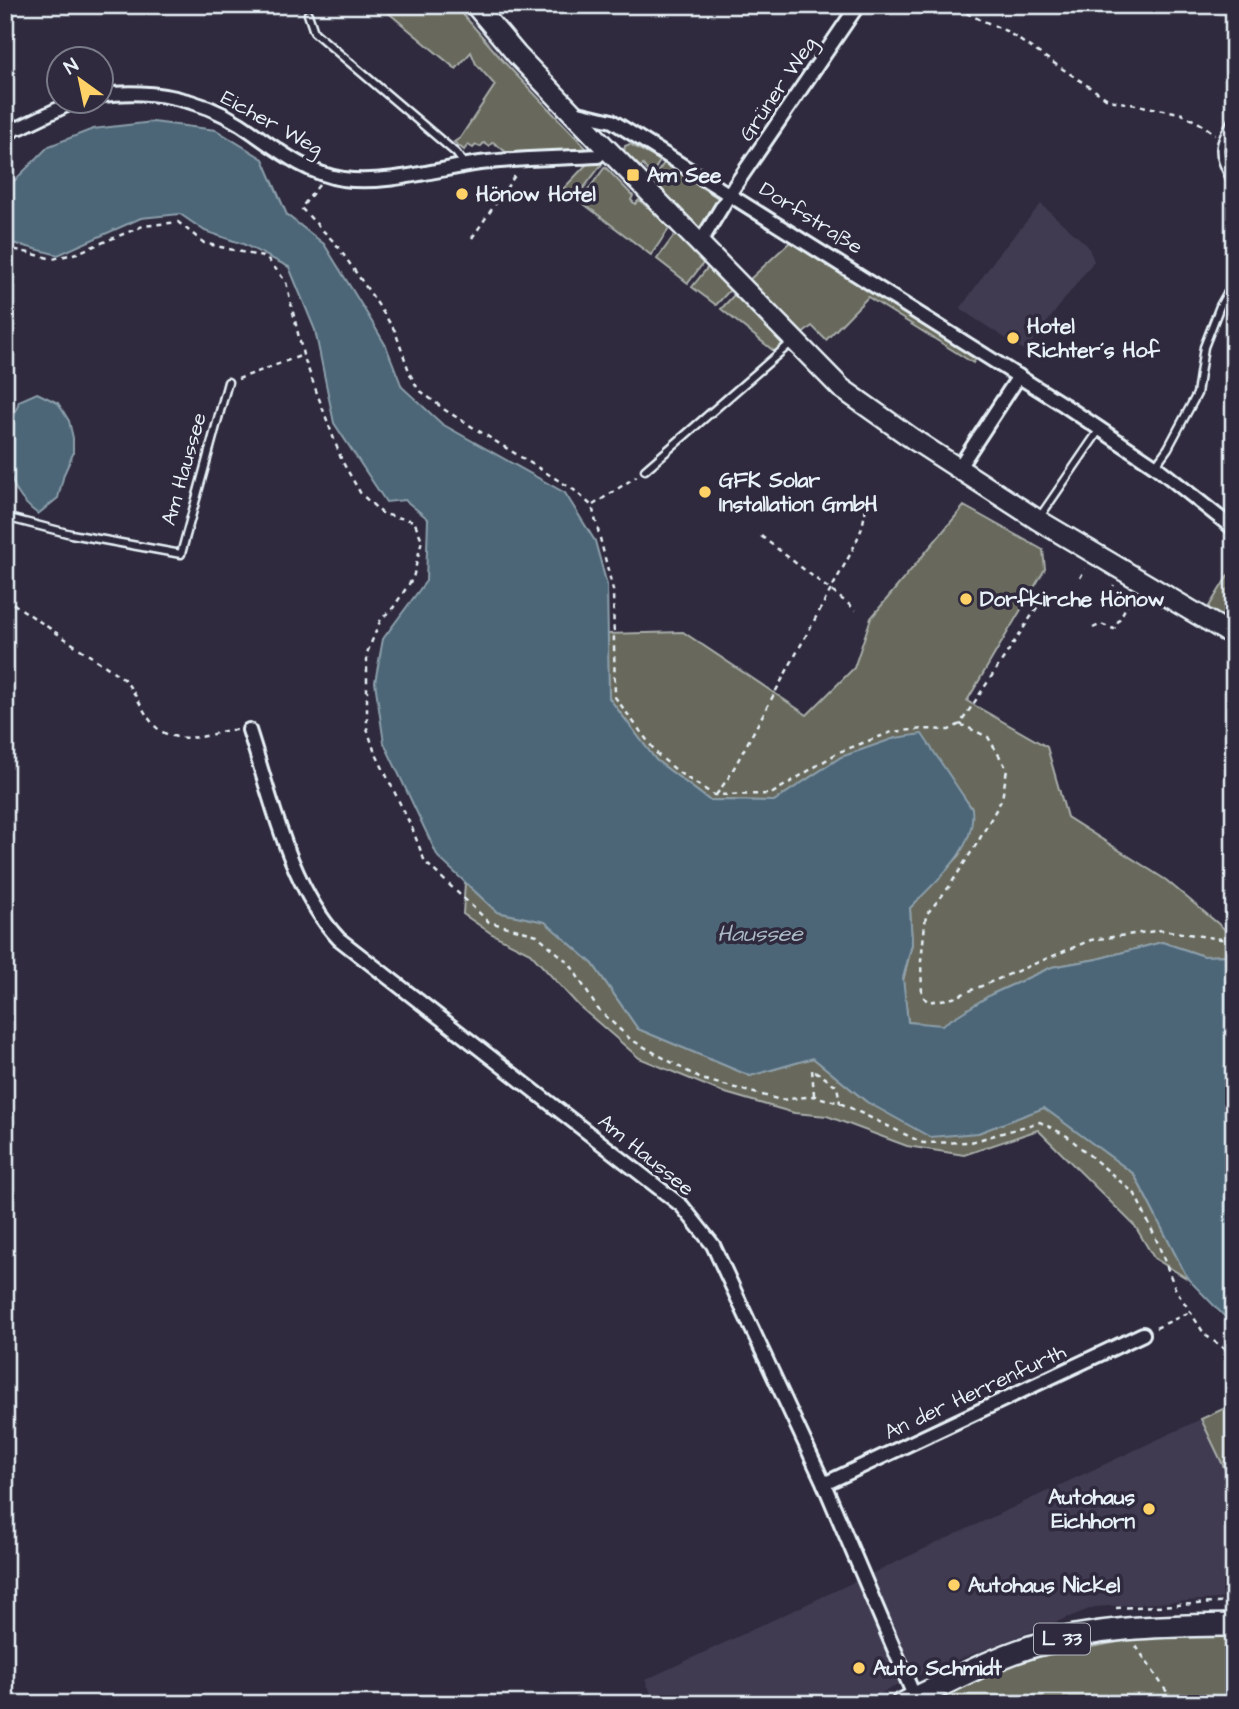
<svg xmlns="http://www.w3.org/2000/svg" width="1239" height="1709" font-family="'Architects Daughter',sans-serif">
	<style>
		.built { fill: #403a51 }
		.green { fill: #67695b; stroke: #a8adaa; stroke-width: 2 }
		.water { fill: #4d6677; stroke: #8b9eab; stroke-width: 2 }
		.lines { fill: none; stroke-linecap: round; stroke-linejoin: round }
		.lane-casing { stroke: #e8f1f8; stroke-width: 11 }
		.street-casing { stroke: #e8f1f8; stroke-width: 18 }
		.secondary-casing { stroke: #e8f1f8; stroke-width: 24 }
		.primary-casing { stroke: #e8f1f8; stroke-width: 26 }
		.path { stroke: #e8f1f8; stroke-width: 2.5; stroke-dasharray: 5 5; stroke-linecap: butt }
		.lane { stroke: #2f2a3d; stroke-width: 6 }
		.street { stroke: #2f2a3d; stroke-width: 12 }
		.secondary { stroke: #2f2a3d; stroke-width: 19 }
		.primary { stroke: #2f2a3d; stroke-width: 21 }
		.poi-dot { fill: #ffd166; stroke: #2f2a3d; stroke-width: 2.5 }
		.labels { text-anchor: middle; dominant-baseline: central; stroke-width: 7; stroke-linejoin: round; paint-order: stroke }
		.shield { fill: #2f2a3d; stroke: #b0b5c0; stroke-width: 2 }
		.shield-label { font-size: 19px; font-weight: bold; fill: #e8f1f8 }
		.street-label { font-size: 21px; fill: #e8f1f8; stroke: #2f2a3d }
		.poi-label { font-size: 21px; font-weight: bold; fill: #e8f1f8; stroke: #2f2a3d; text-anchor: start }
		.water-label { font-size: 23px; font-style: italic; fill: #aab9c4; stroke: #2f2a3d }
	</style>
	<rect width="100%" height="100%" fill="#2f2a3d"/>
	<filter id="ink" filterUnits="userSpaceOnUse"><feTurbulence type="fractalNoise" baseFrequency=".0143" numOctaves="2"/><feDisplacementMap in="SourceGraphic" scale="14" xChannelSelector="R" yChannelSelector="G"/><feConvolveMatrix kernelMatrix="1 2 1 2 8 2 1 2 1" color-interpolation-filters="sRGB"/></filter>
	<g filter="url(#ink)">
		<g class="built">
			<path d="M1041 204 1088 246 1094 261 1025 351 960 309 997 256Z"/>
			<path d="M1201 1419 1234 1488V1598L1095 1607 921 1674 859 1704H656L645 1680Z"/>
		</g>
		<g class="green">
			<path d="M379 5H455L504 62 589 151 506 152 493 142 489 146 484 143 480 147 476 145 473 148 468 145 464 150 454 142 460 138 495 85 476 64 471 52 456 69Z"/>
			<path d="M630 144 660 161 651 175 643 165 639 168 624 152 625 146Z"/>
			<path d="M600 162 602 164 576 198 563 189 587 164Z"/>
			<path d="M664 163 721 200 701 232 659 188 661 185 654 177Z"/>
			<path d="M605 167 633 196 631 200 635 204 639 200 647 207 649 205 671 226 651 255 580 201Z"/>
			<path d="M679 235 704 262 688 283 657 259 673 237Z"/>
			<path d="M791 241 977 357 973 363 868 297 826 340 812 326 800 336 748 281Z"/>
			<path d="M708 267 730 290 716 305 692 287Z"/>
			<path d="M735 294 783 344 775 352 721 309Z"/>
			<path d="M964 506 1043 550 1045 569 967 701 1047 747 1067 817 1166 880 1234 937V955L1204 956 1162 942 1097 959 1052 967 992 994 942 1026 908 1022 903 981 912 944 910 908 960 855 972 808 959 791 841 757 774 801 709 800 656 760 609 698 607 634 683 632 807 715 854 668 871 618Z"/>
			<path d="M1234 566V623L1208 608Z"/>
			<path d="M465 882 497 912 545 921 593 964 638 1029 750 1076 813 1058 867 1102 978 1133 1044 1107 1134 1174 1188 1279 1154 1258 1135 1226 1038 1130 964 1155 907 1146 827 1116 794 1113 722 1092 639 1058 579 1006 530 953 492 934 463 914Z"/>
			<path d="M1234 1404V1488L1201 1419Z"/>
			<path d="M1234 1633V1704H928L1021 1660 1140 1638Z"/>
		</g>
		<g class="water">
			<path d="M153 122 216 130 263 159 287 215 324 244 369 317 386 346 402 387 442 424 565 493 595 541 607 585 609 698 656 760 709 800 774 801 841 757 895 738 922 734 972 809C977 850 935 881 910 908L912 944 903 978 908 1022 942 1025 992 994 1052 967 1097 959 1162 942 1204 956 1234 955V1326L1188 1279 1134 1174 1044 1108 978 1133 930 1137 867 1102 813 1058 750 1076 638 1029 593 964 545 922 497 912 438 857 384 743 375 682 383 639 426 581 428 519 405 500 386 502 334 423 315 330 289 267 243 244 205 231 180 214 141 218 58 255 5 241 11 184 49 146 93 129Z"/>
			<path d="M37 393 58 403 69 421 73 438V454L64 474 58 498 38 514C0 487 4 446 19 401Z"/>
		</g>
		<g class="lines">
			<g class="lane-casing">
				<g id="lane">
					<path d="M308 14 314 32 456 153 465 165"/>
					<path d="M1234 117C1214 152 1218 152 1234 187"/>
					<path d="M5 119 21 127 5 142"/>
					<path d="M1155 466 1168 448 1197 394 1204 347 1220 306 1234 281"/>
					<path d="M645 470 792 342"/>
					<path d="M5 517 71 534 181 554 228 382"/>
					<path d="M1039 518 1100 429"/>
				</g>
			</g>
			<g class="street-casing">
				<g id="street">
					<path d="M102 95C149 89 199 98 240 124 272 145 303 173 343 179 385 185 438 169 480 163 519 158 559 158 598 156L606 148"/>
					<path d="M574 112 612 121 1064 405 1155 466 1234 529"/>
					<path d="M21 127 73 102"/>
					<path d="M700 243 734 187 858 5"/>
					<path d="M958 469 1019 376"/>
					<path d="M249 730C271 797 290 887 339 939L682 1206 713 1245 824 1484 915 1698"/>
					<path d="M824 1484 1143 1334"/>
				</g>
			</g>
			<g class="secondary-casing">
				<path id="secondary" d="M475 5 517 55 606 148 841 388 913 439 1038 520 1234 636"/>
			</g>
			<g class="primary-casing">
				<path id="primary" d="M902 1704C944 1685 986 1661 1030 1647 1098 1626 1164 1626 1234 1625"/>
			</g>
			<g class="path">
				<path d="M948 5 1006 31 1109 100 1180 113 1201 124 1215 134"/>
				<path d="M319 185 301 208 336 244 373 297 395 331 410 374 418 389 445 410 574 490 592 506 613 590 615 697 658 755 681 774 714 795 771 794 839 752 892 732 923 729 949 730 960 724 1046 594"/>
				<path d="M472 238 516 174"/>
				<path d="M5 247 53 259 77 253 143 226 178 222 204 243 267 258 286 282 303 355 342 461 361 494 383 514 414 521 422 540 413 578 393 608 381 619 367 653V728L374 750 412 828 425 862 489 922 537 935 570 964 597 1008 630 1039 701 1079 781 1100 814 1096 840 1103 923 1143 971 1142 1040 1122 1067 1136 1135 1194 1157 1241 1175 1288 1205 1335 1234 1355"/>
				<path d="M238 379 303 355"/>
				<path d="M593 505 637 476"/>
				<path d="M761 536 856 610"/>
				<path d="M1080 578 1085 569"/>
				<path d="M1109 595 1114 585"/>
				<path d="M5 598 123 678C150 710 146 743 199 737 212 736 223 729 237 730"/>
				<path d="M1226 611 1234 599"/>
				<path d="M1093 628 1101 624 1114 629 1132 596"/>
				<path d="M960 724 988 737 1007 769 1002 799 979 840 949 887 926 915 921 961 922 995 928 1002 953 998 1091 940 1162 930 1234 941"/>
				<path d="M716 795 729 777 852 551 862 528 869 493"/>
				<path d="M814 1095 812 1069 837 1086 840 1103"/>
				<path d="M1156 1328 1190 1312"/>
				<path d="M1116 1608 1234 1602"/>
				<path d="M1136 1646 1175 1704"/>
			</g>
			<use href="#lane" class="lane"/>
			<use href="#street" class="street"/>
			<use href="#secondary" class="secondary"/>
			<use href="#primary" class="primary"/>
		</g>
	</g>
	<g class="poi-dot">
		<rect x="626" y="168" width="14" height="14" rx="3.5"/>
		<circle cx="462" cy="194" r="7"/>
		<circle cx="1013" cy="338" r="7"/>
		<circle cx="705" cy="492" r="7"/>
		<circle cx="966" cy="599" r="7"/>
		<circle cx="1149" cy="1509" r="7"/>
		<circle cx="954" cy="1585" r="7"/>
		<circle cx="859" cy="1668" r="7"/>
	</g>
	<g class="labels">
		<rect class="shield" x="1034" y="1623.5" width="56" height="31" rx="5"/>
		<g class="shield-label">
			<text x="1062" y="1639">L 33</text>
		</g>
		<g class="street-label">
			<text transform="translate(778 89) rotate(-56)">Grüner Weg</text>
			<text transform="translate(272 123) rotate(29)">Eicher Weg</text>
			<text transform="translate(811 218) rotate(32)">Dorfstraße</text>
			<text transform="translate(184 469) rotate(-74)">Am Haussee</text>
			<text transform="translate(646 1155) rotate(39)">Am Haussee</text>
			<text transform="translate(975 1392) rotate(-25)">An der Herrenfurth</text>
		</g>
		<g class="poi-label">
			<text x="647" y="175">Am See</text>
			<text x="476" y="194">Hönow Hotel</text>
			<text x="1027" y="326">Hotel<tspan x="1027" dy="24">Richter´s Hof</tspan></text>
			<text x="719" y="480">GFK Solar<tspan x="719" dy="24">Installation GmbH</tspan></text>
			<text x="980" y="599">Dorfkirche Hönow</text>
			<text x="1135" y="1497" text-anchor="end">Autohaus<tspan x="1135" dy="24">Eichhorn</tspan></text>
			<text x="968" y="1585">Autohaus Nickel</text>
			<text x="873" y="1668">Auto Schmidt</text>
		</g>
		<g class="water-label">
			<text x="760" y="934">Haussee</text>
		</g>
	</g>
	<rect width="1239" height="1709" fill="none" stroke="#2f2a3d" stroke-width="28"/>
	<rect x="14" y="14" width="1211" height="1681" fill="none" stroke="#e8f1f8" stroke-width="2.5" filter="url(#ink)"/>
	<g transform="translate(80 80) rotate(327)"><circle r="33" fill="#2f2a3d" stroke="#797a88" stroke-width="2"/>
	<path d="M0-5L12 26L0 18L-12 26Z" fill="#ffd166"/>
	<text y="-10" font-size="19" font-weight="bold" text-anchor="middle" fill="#e8f1f8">N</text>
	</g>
</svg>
